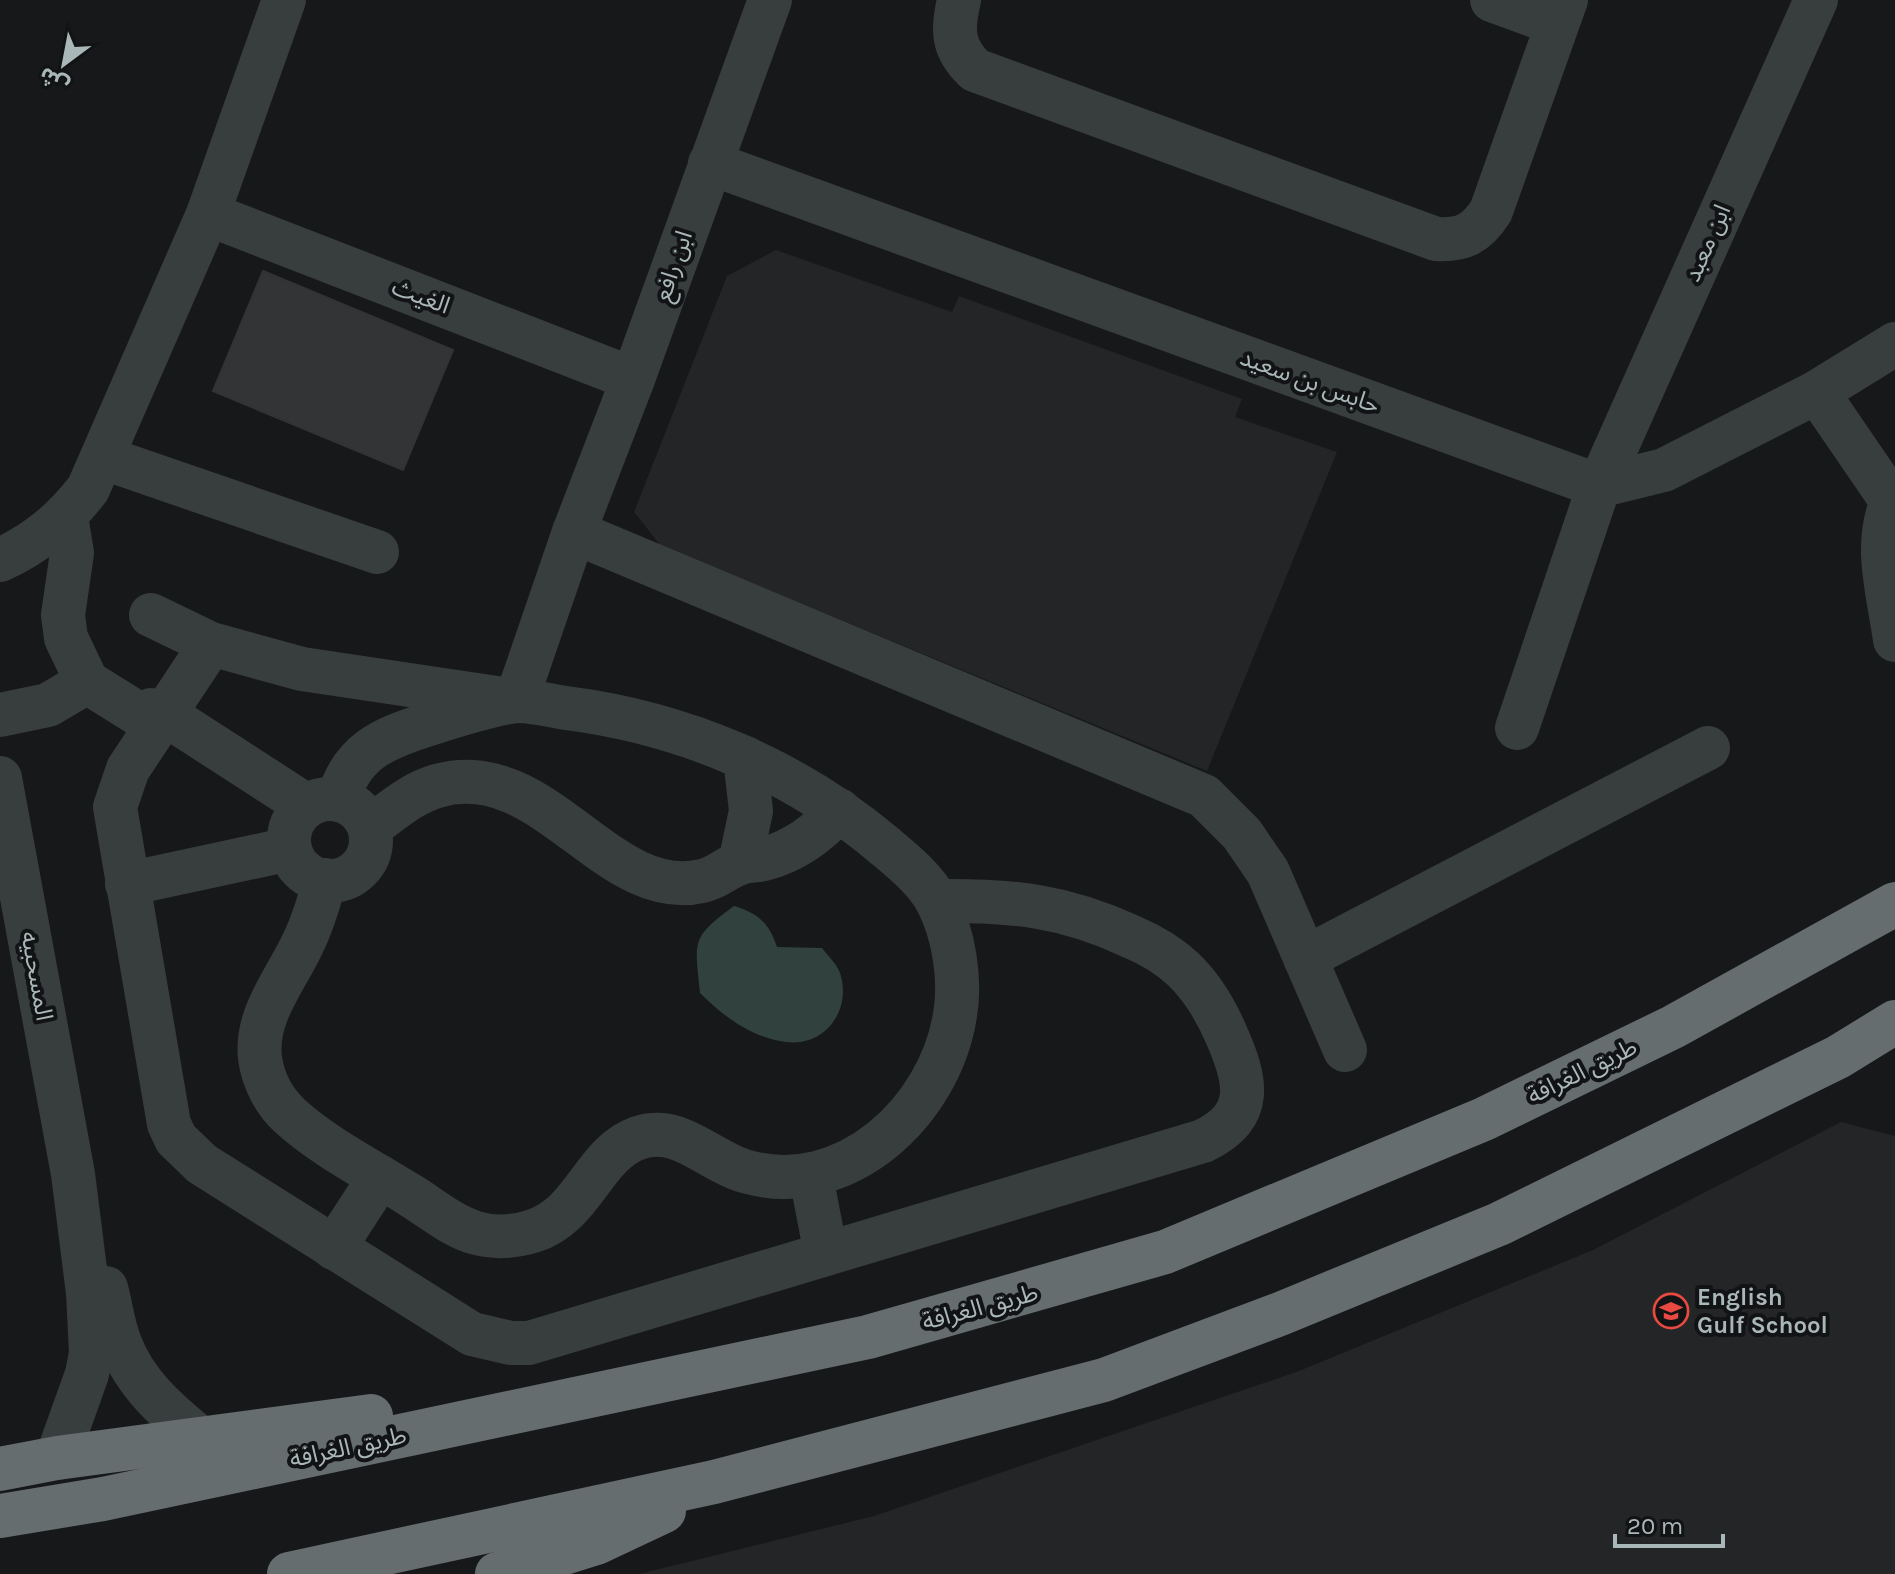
<svg xmlns="http://www.w3.org/2000/svg" width="1895" height="1574" font-family="Karla,'Noto Sans Arabic',sans-serif">
	<style>
		.built { fill: #232526 }
		.water { fill: #31413e }
		.building { fill: #323435; stroke: #313435; stroke-width: 2 }
		.lines { fill: none; stroke-linecap: round; stroke-linejoin: round }
		.minor { stroke: #383d3e; stroke-width: 44 }
		.highway { stroke: #656d6f; stroke-width: 44 }
		.labels { text-anchor: middle; dominant-baseline: central; stroke-width: 8; stroke-linejoin: round; paint-order: stroke }
		.street-label { font-size: 24px; fill: #aab7b8; stroke: #121314 }
		.poi-label { font-size: 24px; font-weight: bold; fill: #aab7b8; stroke: #121314; text-anchor: start }
	</style>
	<rect width="100%" height="100%" fill="#171819"/>
	<g class="built">
		<path d="M776 250 952 312 959 296 1242 399 1235 417 1337 452 1207 771 661 546 634 512 727 276Z"/>
		<path d="M1841 1122 1895 1136V1574H639L874 1516 1299 1371 1593 1250Z"/>
	</g>
	<path class="water" d="M734 906C758 913 769 923 777 947L822 948C828 956 837 964 840 973 852 1009 826 1047 786 1042 752 1038 723 1016 700 993 695 941 690 938 734 906Z"/>
	<path class="building" d="M263 271 453 350 403 470 213 391Z"/>
	<g class="lines">
		<g class="minor">
			<path d="M959 0C952 30 952 48 975 70L1436 239C1463 241 1477 233 1491 211L1566 0"/>
			<path d="M1492 0 1557 24"/>
			<path d="M710 163 1599 486 1664 470 1817 392 1895 344"/>
			<path d="M208 214 633 379"/>
			<path d="M1817 392 1895 506"/>
			<path d="M104 458 377 552"/>
			<path d="M1892 502C1873 545 1889 595 1895 640"/>
			<path d="M66 516 72 553 63 615 66 638 87 682 140 715"/>
			<path d="M574 532 1204 796 1242 834 1268 872 1345 1050"/>
			<path d="M0 560C37 543 63 521 88 489L208 214 284 0"/>
			<path d="M151 615 211 644 302 669 516 701 574 532 633 379 770 0"/>
			<path d="M211 644 128 769 115 807 169 1124 176 1139 202 1164 472 1334 511 1343H529L1203 1141C1256 1116 1246 1079 1226 1034 1216 1011 1202 987 1183 969 1168 955 1151 945 1132 937 1064 905 1010 900 937 901"/>
			<path d="M0 715 48 705 87 682"/>
			<path d="M140 715 151 710 163 713 307 806"/>
			<path d="M1517 728 1599 486 1816 0"/>
			<path d="M0 778 73 1174 88 1293 91 1353 87 1374 57 1458"/>
			<circle cx="330" cy="840" r="41"/>
			<path d="M370 827C391 812 412 793 437 786 544 755 606 903 702 881 717 878 726 868 740 863 747 860 756 861 764 859 795 851 818 834 839 810"/>
			<path d="M740 863 751 811 745 758"/>
			<path d="M325 880C319 902 313 923 303 943 286 980 255 1015 260 1058 263 1080 274 1101 290 1116 324 1147 370 1170 410 1195 431 1208 452 1226 476 1233 494 1238 515 1237 533 1231 584 1215 593 1154 638 1138 680 1124 707 1160 744 1171 845 1201 940 1111 955 1015 961 980 954 935 938 903 927 881 904 862 886 847 795 770 684 723 566 708 551 706 534 701 519 701 498 702 448 718 426 725 382 739 351 752 338 800"/>
			<path d="M127 884 290 849"/>
			<path d="M1305 958 1708 748"/>
			<path d="M811 1176 826 1254"/>
			<path d="M334 1248 380 1177"/>
			<path d="M106 1288C111 1306 113 1326 120 1343 135 1384 168 1412 200 1438"/>
		</g>
		<g class="highway">
			<path d="M0 1469 57 1458 371 1416"/>
			<path d="M0 1516 103 1499 868 1337 1165 1252 1484 1119 1673 1027 1895 904"/>
			<path d="M289 1574 714 1482 1104 1380 1280 1314 1499 1224 1838 1057 1895 1022"/>
			<path d="M497 1574 596 1543 664 1511"/>
		</g>
	</g>
	<defs>
		<g id="school-ring" transform="scale(1.8)"><circle r="9.5" fill="#121314" stroke="#e74a41" stroke-width="1.5"/><path d="M0-5L7-2L0 1L-7-2ZM-4 1L0 2.5L4 1V4Q0 6-4 4Z" fill="#e74a41"/></g>
	</defs>
	<g fill-rule="evenodd">
		<use href="#school-ring" x="1671" y="1311"/>
	</g>
	<g class="labels">
		<g class="street-label">
			<text transform="translate(1707 243) rotate(-66)">ابن معبد</text>
			<text transform="translate(673 266) rotate(-71)">ابن رافع</text>
			<text transform="translate(421 296) rotate(21)">الغيث</text>
			<text transform="translate(1310 381) rotate(20)">حابس بن سعيد</text>
			<text transform="translate(37 976) rotate(80)">المسحبيه</text>
			<text transform="translate(1582 1071) rotate(-26)">طريق الغرافة</text>
			<text transform="translate(980 1307) rotate(-15)">طريق الغرافة</text>
			<text transform="translate(348 1447) rotate(-12)">طريق الغرافة</text>
		</g>
		<g class="poi-label">
			<text x="1697" y="1297">English<tspan x="1697" dy="28">Gulf School</tspan></text>
		</g>
	</g>
	<g transform="translate(64 64) rotate(212)" stroke="#121314" stroke-width="6" paint-order="stroke">
	<path d="M0-6L14 30L0 20L-14 30Z" fill="#aab7b8"/>
	<text y="-12" font-size="22" font-weight="bold" text-anchor="middle" fill="#aab7b8">ش</text>
	</g>
	<path d="M1615 1534v12h108v-12" fill="none" stroke="#aab7b8" stroke-width="4"/>
	<text x="1627" y="1534" font-size="24" fill="#aab7b8" stroke="#121314" stroke-width="6" paint-order="stroke">20 m</text>
</svg>
